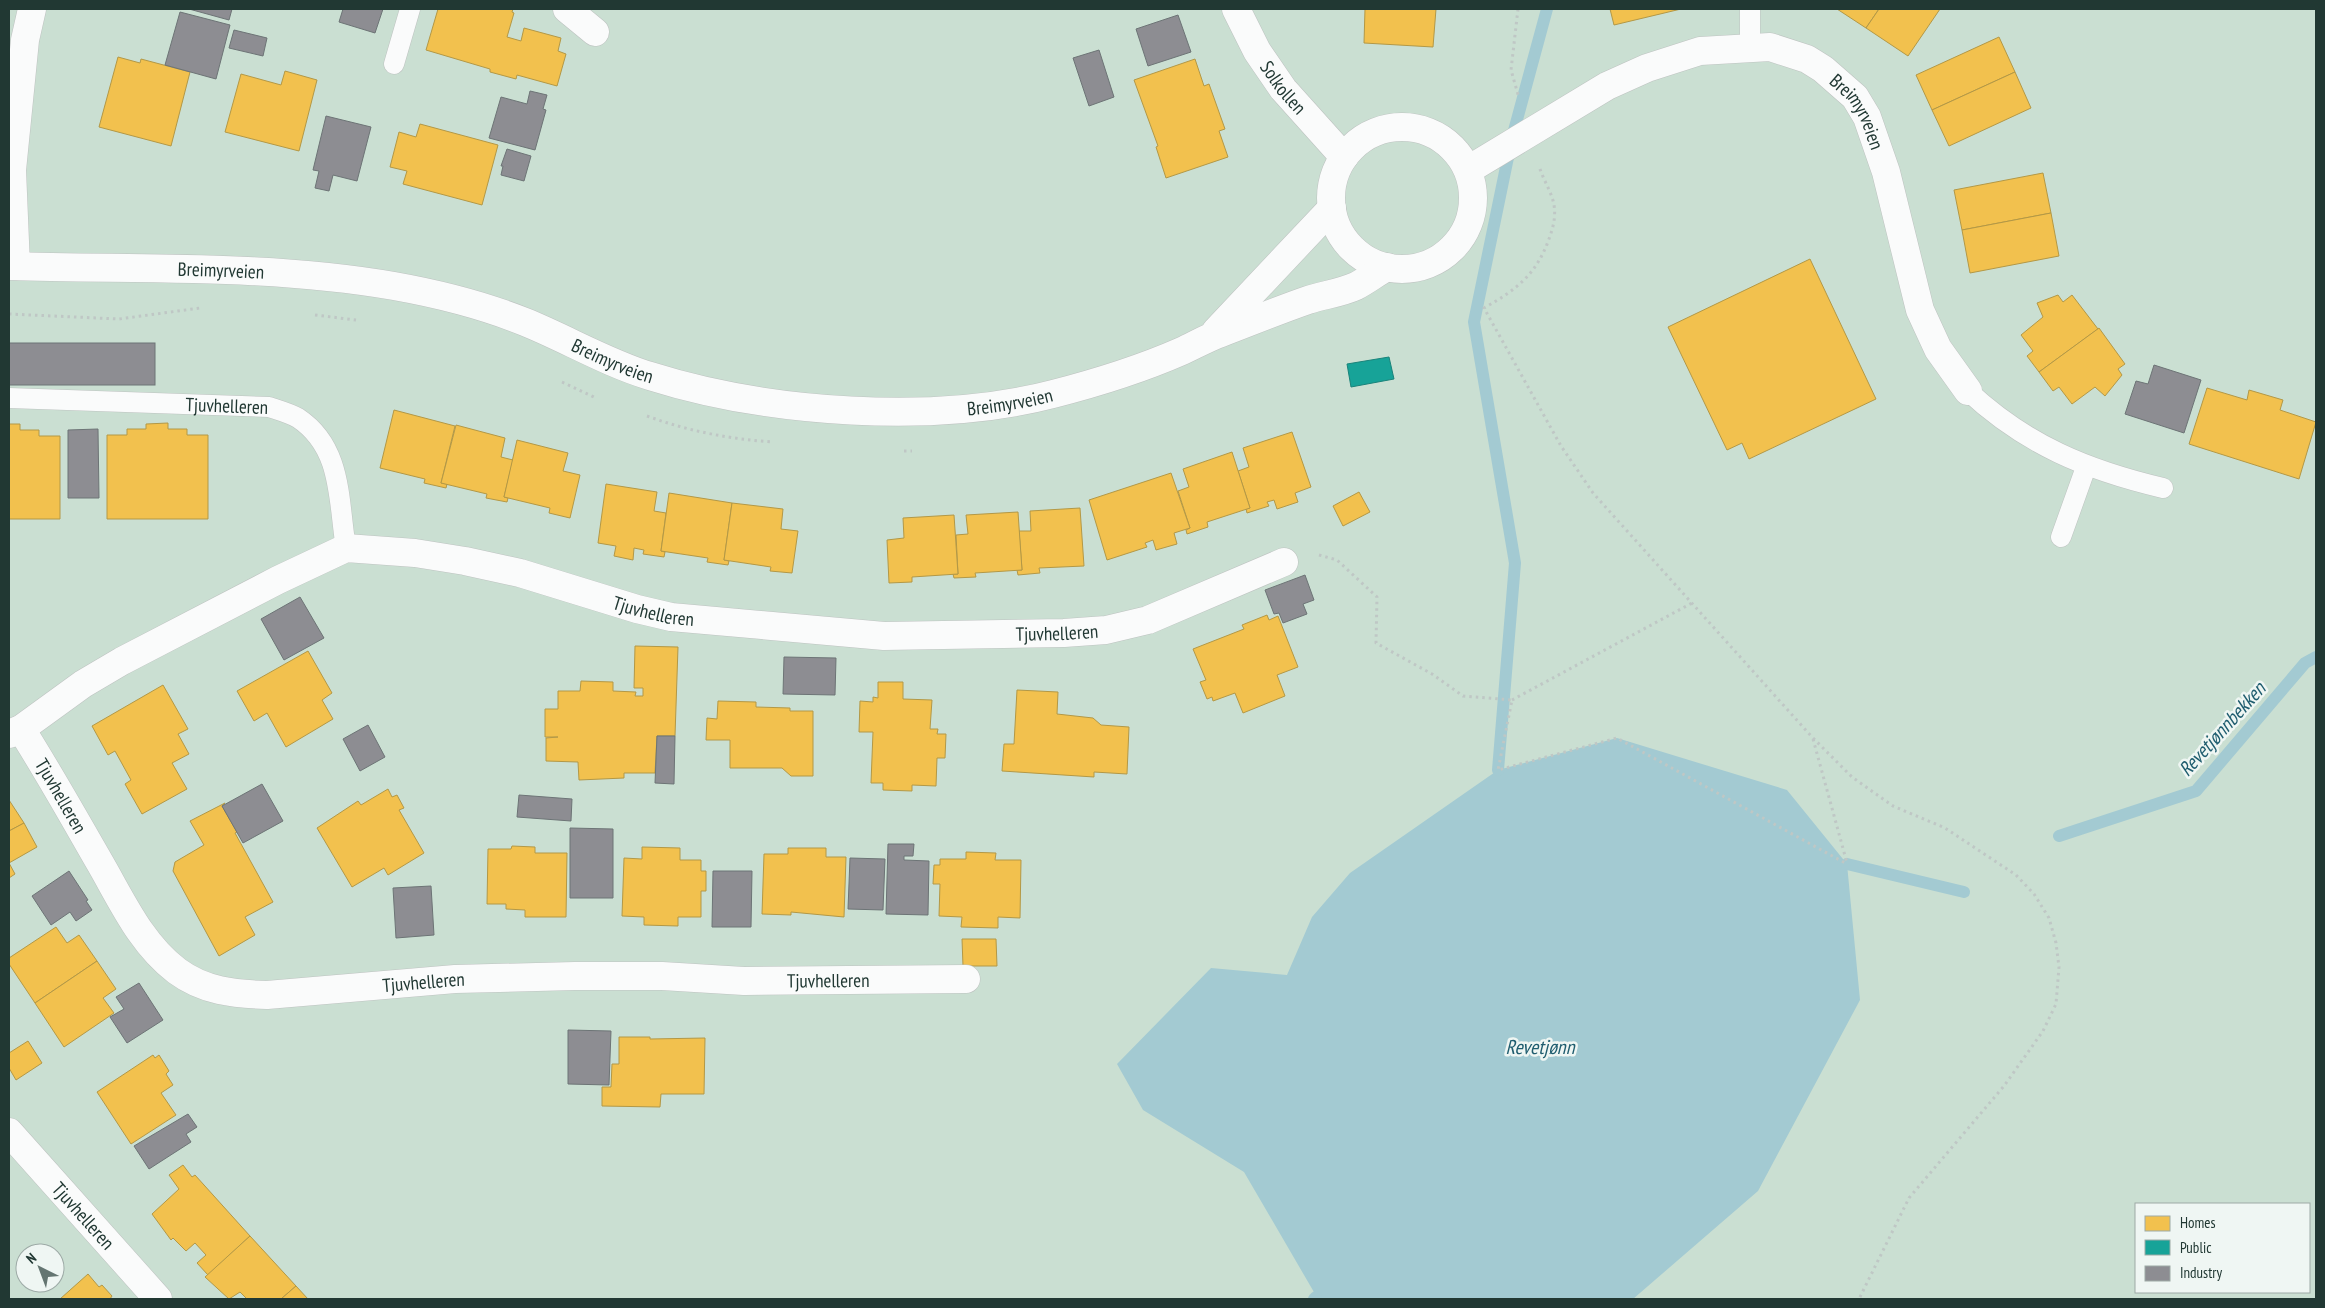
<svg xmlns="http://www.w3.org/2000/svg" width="2325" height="1308" font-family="'PT Sans Narrow',sans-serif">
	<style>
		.green { fill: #cadfd2; fill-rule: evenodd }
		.water { fill: #a3cad2 }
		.homes { fill: #f2c14e; stroke: #b39846 }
		.public { fill: #17a398; stroke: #1a837a }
		.industry { fill: #8d8d92; stroke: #6d7476 }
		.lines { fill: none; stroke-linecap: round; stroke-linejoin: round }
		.stream { stroke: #a3cad2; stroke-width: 12 }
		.service-casing { stroke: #bec3c1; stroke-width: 21 }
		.minor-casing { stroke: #bec3c1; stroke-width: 29 }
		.tertiary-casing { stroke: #bec3c1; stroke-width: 29 }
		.path { stroke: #bfc7c5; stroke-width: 3; stroke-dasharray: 2.5 4; stroke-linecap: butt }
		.service { stroke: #fafbfb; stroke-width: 20 }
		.minor { stroke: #fafbfb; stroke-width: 28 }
		.tertiary { stroke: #fafbfb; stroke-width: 28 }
		.labels { text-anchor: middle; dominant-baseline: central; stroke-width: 5; stroke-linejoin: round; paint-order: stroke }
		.street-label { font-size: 19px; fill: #213833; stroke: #eff6f3 }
		.water-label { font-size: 20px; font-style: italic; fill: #1f5d6f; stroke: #eff6f3 }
	</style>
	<rect width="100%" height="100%" fill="#e1e7e4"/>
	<path class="green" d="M9 9H2316V1299H9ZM2136 1204H2309V1292H2136ZM25 1253H55V1283H25Z"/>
	<path class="water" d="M1617 738 1787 790 1847 864 1860 1000 1758 1191 1633 1299H1318L1244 1172 1143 1110 1117 1064 1211 968 1287 975 1312 917 1350 873 1498 770Z"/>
	<g class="homes">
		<path d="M438 9H513L512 12 514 13 507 37 521 41 524 28 561 38 558 51 566 54 557 86 517 75 516 79 490 72V69L426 50Z"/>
		<path d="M1365 9H1436L1433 47 1364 43Z"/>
		<path d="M1610 9H1681L1614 25Z"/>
		<path d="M1837 9H1879L1866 28Z"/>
		<path d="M1879 9H1940L1908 56 1866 28Z"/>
		<path d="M1999 37 2015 72 1932 110 1916 75Z"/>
		<path d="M118 57 140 63 141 59 190 72 171 146 99 127Z"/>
		<path d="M1195 59 1204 86 1209 84 1225 129 1219 131 1228 157 1166 178 1156 147 1158 146 1134 80Z"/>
		<path d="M285 71 317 80 299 151 225 132 241 74 281 85Z"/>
		<path d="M2015 72 2031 108 1949 146 1932 110Z"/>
		<path d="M420 124 498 145 482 205 403 184 407 171 390 167 399 132 416 137Z"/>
		<path d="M2043 173 2051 213 1962 230 1954 190Z"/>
		<path d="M2051 213 2059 256 1970 273 1962 230Z"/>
		<path d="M1810 259 1876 399 1749 459 1742 443 1727 450 1668 327Z"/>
		<path d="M2058 295 2063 302 2072 295 2098 329 2039 372 2027 356 2033 351 2021 335 2043 317 2037 303Z"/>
		<path d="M2099 328 2125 364 2118 369 2122 375 2105 396 2095 387 2072 404 2059 387 2053 391 2039 372Z"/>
		<path d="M2207 388 2247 400 2249 390 2283 400 2280 410 2316 422 2299 479 2189 444Z"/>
		<path d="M394 410 455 426 441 483 447 484 446 488 424 483 425 479 380 468Z"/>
		<path d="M168 423V429H187V435H208V519H107V435H127V429H146V424Z"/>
		<path d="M9 424H20V430H39V436H60V519H9Z"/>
		<path d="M456 425 505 438 501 457 513 460 504 497 508 498 507 502 486 498 487 494 441 483Z"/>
		<path d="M1292 432 1311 487 1295 493 1298 502 1277 509 1274 500 1267 502 1269 506 1247 513 1246 509 1250 508 1238 471 1249 467 1243 448Z"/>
		<path d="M517 440 568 453 563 471 580 475 570 518 549 513 550 508 504 497Z"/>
		<path d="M1232 452 1250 508 1207 522 1208 527 1187 534 1186 530 1190 528 1178 491 1189 487 1183 469Z"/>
		<path d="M1171 473 1190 528 1174 533 1177 544 1156 550 1153 540 1145 543 1147 547 1107 560 1089 500Z"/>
		<path d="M606 484 657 492 654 511 666 513 661 551 665 552 664 557 643 554 644 550 634 548 633 560 614 556 616 546 598 543Z"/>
		<path d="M1359 492 1370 512 1343 526 1333 506Z"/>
		<path d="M669 493 732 503 724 560 729 561 728 565 707 562 708 558 661 551Z"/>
		<path d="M732 503 783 509 781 529 798 531 792 573 770 571 771 567 724 560Z"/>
		<path d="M1080 508 1084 566 1039 568 1040 573 1018 575 1017 570H1022L1019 531H1031L1030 511Z"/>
		<path d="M1018 512 1022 570 975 573 976 577 954 578 953 574H958L956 535 968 534 966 515Z"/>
		<path d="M954 515 958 574 912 577V582L889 583 887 540 904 538 903 518Z"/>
		<path d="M1267 615 1269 620 1278 616 1298 667 1277 675 1285 696 1243 713 1235 693 1213 701 1212 697 1207 699 1200 682 1206 680 1193 649 1244 629 1242 625Z"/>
		<path d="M635 646 678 647 675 736H657L655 773H624V778L579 780 578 762 546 761V738L558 737H545V709H558V691H580L581 681 613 682V691L636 692 635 696H643V688H634Z"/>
		<path d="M308 651 332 693 322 700 333 719 286 747 267 713 254 721 237 691Z"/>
		<path d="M878 682H903V699L932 700 930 729H938L937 734H946L945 758H937L936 786 912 785V791L883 790V783H871L873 732H859L860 701 873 702V697L878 698Z"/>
		<path d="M163 685 188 729 178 734 189 754 172 763 187 789 142 814 125 784 131 780 115 751 108 755 92 726Z"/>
		<path d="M1017 690 1058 692 1057 714 1093 718 1101 725 1129 727 1127 774 1094 772V777L1002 771 1004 744H1014Z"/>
		<path d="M718 701 756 702V707L790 708V711H813V776H791L782 768H730V740H706L707 718 717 719Z"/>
		<path d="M388 789 392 797 397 795 404 808 399 810 424 853 388 875 384 868 352 887 317 828 358 801 361 805Z"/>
		<path d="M9 800 24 823 9 831Z"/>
		<path d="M225 803 222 806 237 832 235 833 273 902 245 917 255 935 219 956 173 871 175 862 204 845 190 821Z"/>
		<path d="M24 823 37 847 9 863V831Z"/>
		<path d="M512 846 535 847V853H567L566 917H525V910L506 909V904H487L488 849H511Z"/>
		<path d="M642 847 680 848V860H701V871H706V891H701V917H678V926L644 925V917L622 916 624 858 642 859Z"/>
		<path d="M788 848H826V857H846L844 917 791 912V915L762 914 764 854H788Z"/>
		<path d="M966 852 996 853 995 860H1021L1020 918 998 917V928L961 927 962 917 939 916 940 884H933L934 865H940V859H966Z"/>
		<path d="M9 863 15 874 9 878Z"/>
		<path d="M56 927 67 943 79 935 97 961 35 1003 9 964V958Z"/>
		<path d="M962 939H996L997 966H963Z"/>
		<path d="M97 961 116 989 103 998 114 1013 64 1047 35 1003Z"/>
		<path d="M619 1037H650V1039L705 1038 704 1094H661L660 1107 602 1106V1087H611L612 1064H619Z"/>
		<path d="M28 1041 42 1063 16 1080 9 1068V1053Z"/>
		<path d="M153 1055 155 1058 159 1055 169 1071 166 1074 173 1085 161 1093 176 1115 131 1144 97 1092Z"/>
		<path d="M183 1165 192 1177 195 1175 250 1236 208 1275 197 1263 206 1255 195 1243 186 1251 173 1238 171 1240 152 1214 179 1189 169 1175Z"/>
		<path d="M250 1236 296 1286 281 1299H247L240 1292 229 1299 205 1277Z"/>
		<path d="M88 1274 99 1287 102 1285 112 1296 110 1299H60Z"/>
		<path d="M296 1286 308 1299H281Z"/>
	</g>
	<path class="public" d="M1389 357 1394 379 1351 387 1347 364Z"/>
	<g class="industry">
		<path d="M189 9H232L229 20Z"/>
		<path d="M343 9H383L375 33 339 22Z"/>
		<path d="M180 12 230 25 216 79 165 65Z"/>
		<path d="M1178 15 1191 52 1148 66 1136 29Z"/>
		<path d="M234 30 267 38 263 56 229 48Z"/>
		<path d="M1099 50 1114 97 1089 106 1073 58Z"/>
		<path d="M530 91 547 95 543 109 546 110 535 150 489 138 501 97 527 104Z"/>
		<path d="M326 116 371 127 357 181 333 175 329 191 315 188 319 171 313 170Z"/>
		<path d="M507 149 531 156 524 181 501 175 503 166H501Z"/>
		<rect x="9" y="343" width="146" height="42"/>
		<path d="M2154 365 2201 380 2184 433 2125 414 2136 381 2148 384Z"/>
		<path d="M98 429 99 498H68V430Z"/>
		<path d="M1305 575 1314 600 1303 604 1307 614 1283 623 1279 613 1274 614 1265 590Z"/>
		<path d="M300 597 324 638 284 660 261 619Z"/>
		<path d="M784 657 836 658 835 695 783 694Z"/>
		<path d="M368 725 385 757 360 771 343 739Z"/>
		<path d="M657 736H675L674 784 655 783Z"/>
		<path d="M262 784 283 821 243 843 222 806Z"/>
		<path d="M519 795 572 799 571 821 517 817Z"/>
		<path d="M570 828 613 829V898H570Z"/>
		<path d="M888 844H914L913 856H904V860L929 861 928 915 886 914Z"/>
		<path d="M850 858 885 859 883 910 848 909Z"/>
		<path d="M69 871 88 900 86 901 92 910 76 921 70 912 51 925 32 896Z"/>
		<path d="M713 871H752L751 927H712Z"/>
		<path d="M431 886 434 935 396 938 393 888Z"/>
		<path d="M139 983 163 1020 127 1043 110 1017 124 1009 116 997Z"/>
		<path d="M568 1030 611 1031 609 1085 568 1084Z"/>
		<path d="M188 1114 197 1127 186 1134 191 1142 149 1169 134 1146Z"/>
	</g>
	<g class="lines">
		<g class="stream">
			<path d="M1498 770 1515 563 1474 322 1512 138 1547 9"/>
			<path d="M2059 836 2196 791 2305 663 2316 657"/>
			<path d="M1847 864 1964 892"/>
			<path d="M1314 1299 1316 1297"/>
		</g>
		<g class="service-casing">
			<g id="service">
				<path d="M1750 48V9"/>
				<path d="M394 64 410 9"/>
				<path d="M1968 391C2026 445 2087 470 2163 488"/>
				<path id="s1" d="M9 398 269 407C278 410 289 413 298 418 343 448 338 501 346 548"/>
				<path d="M2061 537 2086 467"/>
			</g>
		</g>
		<g class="minor-casing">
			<g id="minor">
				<path d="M567 9 595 32"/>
				<path id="s2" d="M1236 9 1257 51 1283 89 1344 157"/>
				<path id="s3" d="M1468 170 1607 86 1647 68 1700 51 1770 47 1807 59 1823 69 1855 97 1867 117 1886 172 1920 310 1938 349 1968 391"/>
				<path d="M16 266 12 170 25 40 32 9"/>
				<path id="s4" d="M21 729C49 773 74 818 100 863 122 901 141 944 177 971 204 991 234 994 267 995L455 979 575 976H662L744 981 966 979"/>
				<path id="s5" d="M9 734 21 729 83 684 122 661 278 580 346 548 415 553 465 561 520 573 637 609 671 617 884 636 1064 633 1106 630 1148 620 1284 562"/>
				<path id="s6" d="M9 1132 158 1299"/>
			</g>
		</g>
		<g class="tertiary-casing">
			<g id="tertiary">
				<circle cx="1402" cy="198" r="71"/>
				<path id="s7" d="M9 266C138 270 267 264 394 286 439 294 483 305 525 322 567 339 607 363 650 376 767 413 934 425 1053 394 1096 383 1141 369 1182 351 1195 345 1207 338 1221 333 1250 322 1279 310 1308 300 1323 295 1341 293 1356 286 1366 281 1376 273 1387 267"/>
				<path d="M1216 331 1332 208"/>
			</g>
		</g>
		<g class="path">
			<path d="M1518 9 1511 70 1519 98"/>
			<path d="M1540 169C1544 181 1552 193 1554 205 1556 217 1553 228 1549 239 1536 275 1516 290 1484 308L1561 446 1593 493 1812 737 1852 777 1893 806 1945 828 2016 875 2034 894 2049 918 2056 943 2059 967 2056 1004 2043 1031 2004 1086 1909 1198 1859 1299"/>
			<path d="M9 314 119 319 200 308"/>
			<path d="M315 315 356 320"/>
			<path d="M562 382 594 397"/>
			<path d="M647 416C688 431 729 439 773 442"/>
			<path d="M904 451H912"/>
			<path d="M1319 555 1337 560 1377 597 1376 643 1432 674 1463 696 1512 700 1498 770 1617 738 1847 864"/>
			<path d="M1512 700 1692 603"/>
			<path d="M1813 739 1847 863"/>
		</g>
		<use href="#service" class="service"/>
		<use href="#minor" class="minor"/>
		<use href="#tertiary" class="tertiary"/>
	</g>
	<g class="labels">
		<g class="street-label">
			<text stroke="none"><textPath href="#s2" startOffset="92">Solkollen</textPath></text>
			<text stroke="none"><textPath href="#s3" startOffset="446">Breimyrveien</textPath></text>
			<text stroke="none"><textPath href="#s7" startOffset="212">Breimyrveien</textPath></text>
			<text stroke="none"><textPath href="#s7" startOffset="618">Breimyrveien</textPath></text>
			<text stroke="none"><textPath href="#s7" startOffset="1022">Breimyrveien</textPath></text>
			<text stroke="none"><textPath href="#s1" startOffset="218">Tjuvhelleren</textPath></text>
			<text stroke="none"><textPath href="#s5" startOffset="701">Tjuvhelleren</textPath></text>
			<text stroke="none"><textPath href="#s5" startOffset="1106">Tjuvhelleren</textPath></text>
			<text stroke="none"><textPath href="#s4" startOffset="78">Tjuvhelleren</textPath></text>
			<text stroke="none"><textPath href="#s4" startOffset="946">Tjuvhelleren</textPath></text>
			<text stroke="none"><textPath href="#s4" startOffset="541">Tjuvhelleren</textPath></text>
			<text stroke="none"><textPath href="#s6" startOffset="112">Tjuvhelleren</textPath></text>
		</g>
		<g class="water-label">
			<text transform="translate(2222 729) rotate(-48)">Revetjønnbekken</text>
			<text x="1540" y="1047">Revetjønn</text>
		</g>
	</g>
	<rect width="2325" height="1308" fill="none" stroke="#213833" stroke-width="20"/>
	<rect x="2135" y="1203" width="175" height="90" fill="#eff6f3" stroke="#9daaa6"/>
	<rect x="2145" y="1216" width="25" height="15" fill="#f2c14e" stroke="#9daaa6"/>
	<text x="2180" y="1228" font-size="15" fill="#213833">Homes</text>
	<rect x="2145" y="1240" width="25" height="15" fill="#17a398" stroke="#9daaa6"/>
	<text x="2180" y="1253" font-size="15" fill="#213833">Public</text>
	<rect x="2145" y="1266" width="25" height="15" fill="#8d8d92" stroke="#9daaa6"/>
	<text x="2180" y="1278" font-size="15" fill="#213833">Industry</text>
	<g transform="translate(40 1268) rotate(318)"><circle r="24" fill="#eff6f3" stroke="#9daaa6"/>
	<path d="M0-4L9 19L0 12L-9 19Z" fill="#647571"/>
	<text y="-8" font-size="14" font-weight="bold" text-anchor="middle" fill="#213833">N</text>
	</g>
</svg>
